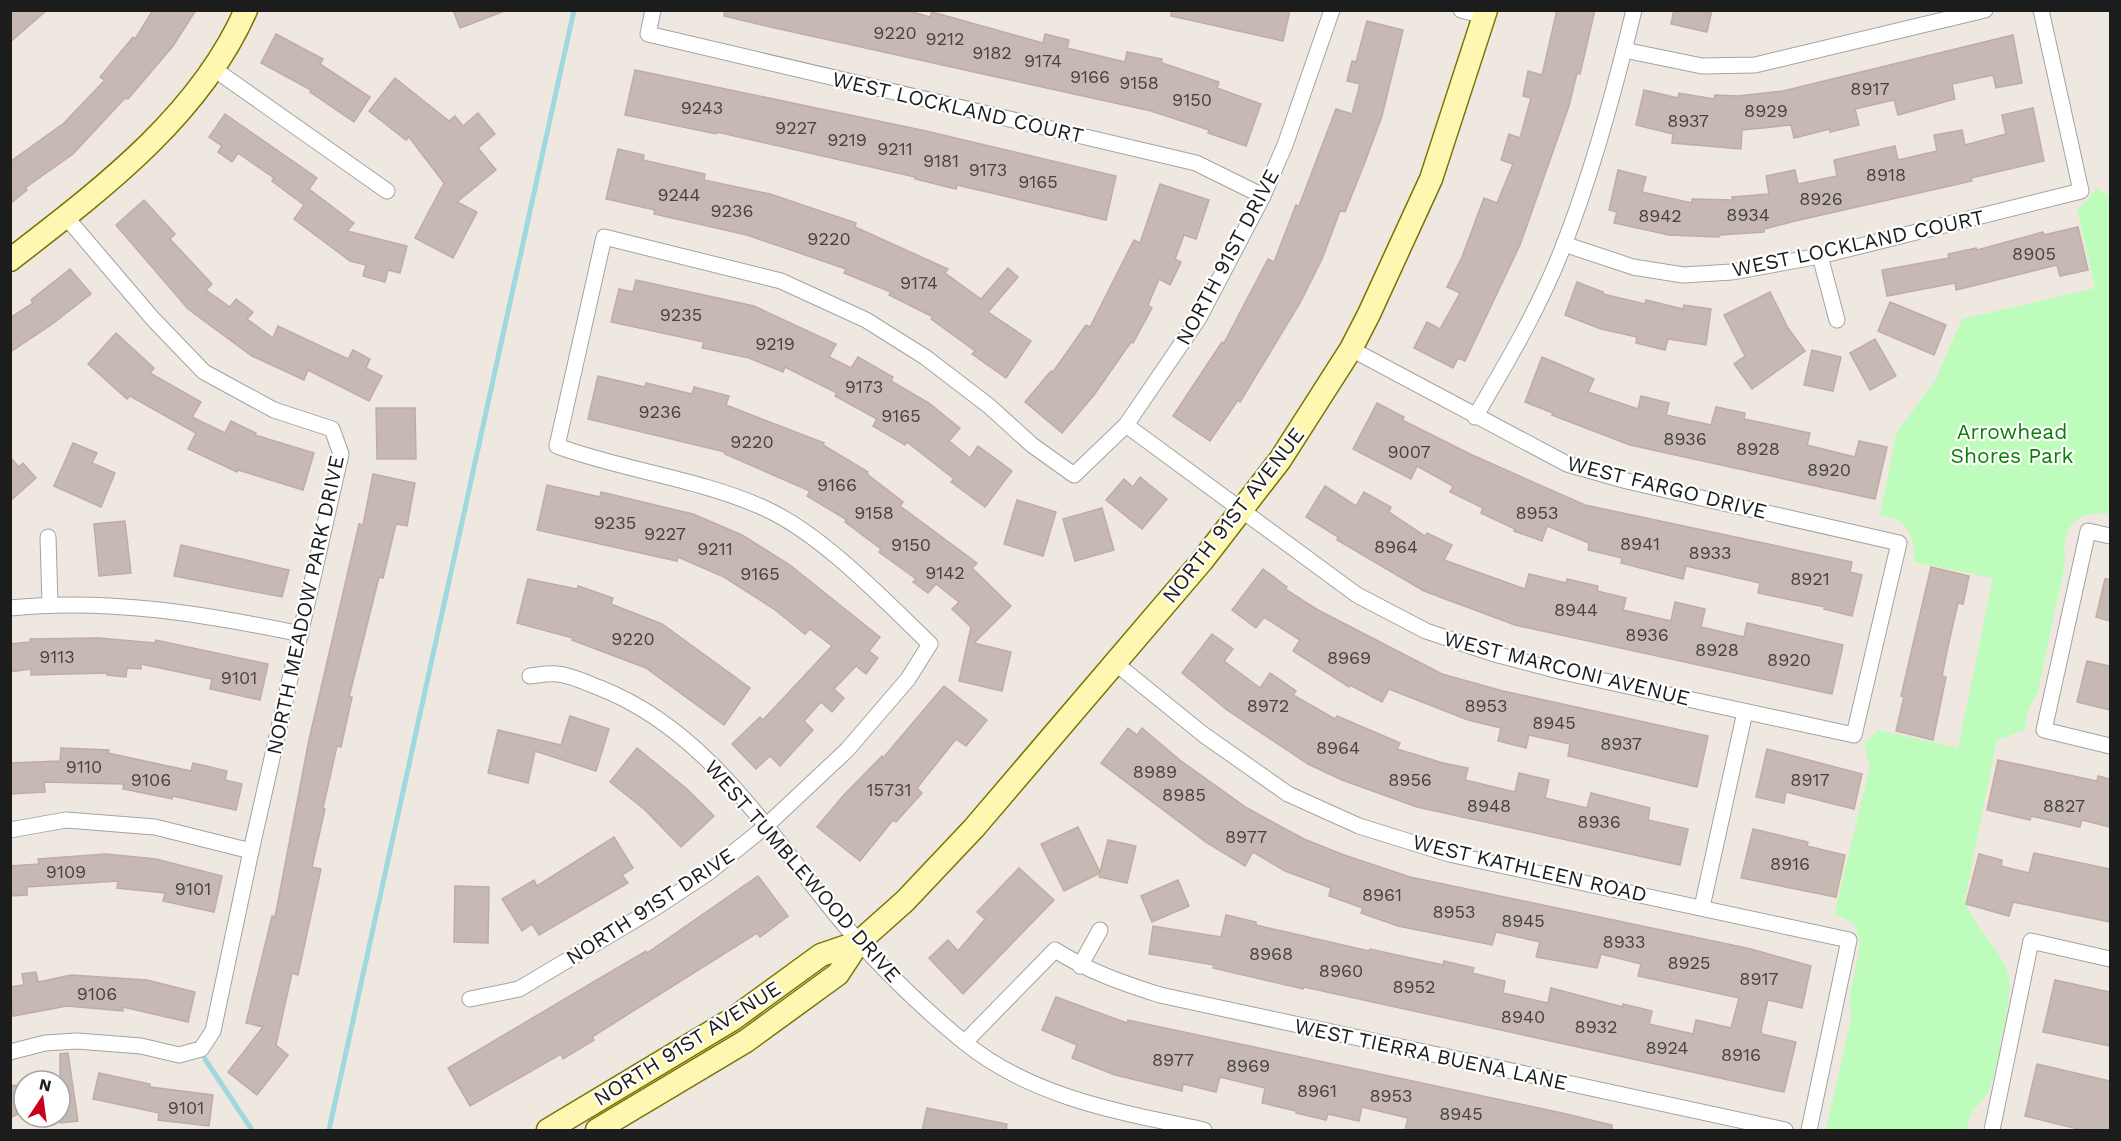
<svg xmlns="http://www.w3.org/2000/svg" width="2121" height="1141" font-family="'Work Sans',sans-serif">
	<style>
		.park { fill: #befcbb }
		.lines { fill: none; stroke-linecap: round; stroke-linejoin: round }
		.stream { stroke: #9fd9df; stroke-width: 5 }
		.building { fill: #c6b9b4; stroke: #c1aca3; stroke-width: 1.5 }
		.street-casing { stroke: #a3a3a3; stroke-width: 17 }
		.secondary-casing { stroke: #777400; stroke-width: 25 }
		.street { stroke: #fff; stroke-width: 15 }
		.secondary { stroke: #fdf7b1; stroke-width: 22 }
		.labels { text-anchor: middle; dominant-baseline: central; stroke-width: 4.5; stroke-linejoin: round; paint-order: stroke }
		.number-label { font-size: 18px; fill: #464342 }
		.street-label { font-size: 21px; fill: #1c1c1c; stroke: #fff }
		.park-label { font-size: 21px; fill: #0b7f06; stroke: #fff }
	</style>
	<rect width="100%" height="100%" fill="#eee8e1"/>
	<path class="park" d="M2096 188 2110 196V504L2108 514C2071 511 2062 528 2065 563L2038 691 2027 713 2025 730 1997 740 1965 899C1973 932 2009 951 2010 987 2010 999 1994 1081 1989 1091 1981 1106 1966 1111 1968 1130H1826L1852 1015C1840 982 1886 925 1834 915L1870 766 1864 745 1878 730 1958 748 1993 578 1914 562C1916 537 1906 516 1880 516L1896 434 1936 379 1962 319 2095 288 2077 209 2087 201Z"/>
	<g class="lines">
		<g class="stream">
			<path d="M205 1059 252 1130"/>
			<path d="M329 1130 574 10"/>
		</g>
	</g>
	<g class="building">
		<path d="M10 10H47L10 42Z"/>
		<path d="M153 10H196L173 46 128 99 125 98 73 154 25 188 27 190 10 204V162L64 123 105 80 100 77 133 37 135 39Z"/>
		<path d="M453 10H502V12L460 28Z"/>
		<path d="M725 10H906L930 17 932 12 1043 43 1045 34 1069 40 1067 48 1125 62 1127 52 1162 59V63L1219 82 1217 88 1261 104 1246 146 1208 133 1209 130 1151 111 775 28 724 16Z"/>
		<path d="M1172 10H1290L1283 41 1171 16Z"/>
		<path d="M1557 10H1595L1580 74 1577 73 1569 106 1520 245 1465 361 1458 358 1453 368 1414 348 1427 322 1440 329 1460 293 1447 287 1462 257 1484 198 1497 203 1513 164 1501 160 1509 134 1520 138 1531 98 1523 96 1528 71 1542 75Z"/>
		<path d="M1674 10H1712L1707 32 1671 24Z"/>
		<path d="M1367 21 1403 30 1382 116 1365 162 1345 212 1340 211 1322 259 1300 303 1240 402 1238 400 1210 441 1173 416 1222 342 1224 343 1268 259 1274 262 1296 205 1299 206 1336 109 1352 114 1360 84 1347 81 1352 61 1356 62Z"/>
		<path d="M276 34 323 59 320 64 370 97 354 122 310 92 311 90 261 63Z"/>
		<path d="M2013 35 2022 83 1996 88 1993 75 1952 84 1955 99 1898 115 1894 100 1855 109 1859 125 1830 132V129L1794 138 1791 125 1742 130 1741 149 1672 143 1673 134 1636 125 1644 90 1678 98 1679 93 1714 99 1715 95 1738 96 1783 91Z"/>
		<path d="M635 70 926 131 1116 176 1106 220 957 185 956 189 915 179V177L717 132 716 134 625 115Z"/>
		<path d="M395 78 449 121 455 116 463 126 478 113 495 134 478 148 496 170 457 202 477 212 453 258 415 238 444 183 409 137 406 140 369 111Z"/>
		<path d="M2033 108 2044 161 1971 178 1972 181 1795 221 1764 229V232L1719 235V237L1669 235 1614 223 1617 212 1609 210 1618 170 1646 177 1642 192 1692 203V199L1733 200 1732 197 1769 194 1766 176 1795 170 1798 184 1837 176 1834 160 1895 146 1898 160 1937 151 1934 135 1962 130 1965 145 2006 134 2002 115Z"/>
		<path d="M225 114 317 178 309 189 354 223 347 231 407 246 400 273 388 270 385 282 363 276 366 265 350 261 294 219 304 205 272 181 274 178 238 153 232 162 218 152 222 146 209 137Z"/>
		<path d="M618 149 644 155 643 160 705 174 704 180 770 194 856 223 855 227 948 269 945 273 981 299 1008 268 1018 277 988 312 1031 341 1006 378 972 354 975 351 931 319 933 317 889 295 891 292 844 273 846 269 747 235 654 214 655 210 606 199Z"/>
		<path d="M1160 184 1209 200 1196 239 1184 235 1175 259 1181 262 1170 285 1159 279 1148 305 1152 308 1133 343 1131 342 1094 395 1062 433 1025 402 1051 371 1053 372 1086 325 1090 327 1134 240 1140 243Z"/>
		<path d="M144 200 175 234 170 239 212 284 206 290 230 307 236 299 253 312 247 319 273 338 278 326 348 359 353 350 370 359 366 368 382 376 369 401 308 370 304 380 252 356 188 309 116 225Z"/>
		<path d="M2078 227 2088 270 2060 276 2057 265 1956 290 1955 283 1887 296 1882 270 1949 258 1948 254 1976 248 1977 250 2043 232 2044 235Z"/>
		<path d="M70 269 91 294 51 325 10 352V318L33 303 31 300Z"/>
		<path d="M636 280 754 306 836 344 829 357 851 368 858 357 893 377 891 381 929 403 960 428 949 441 970 458 978 446 1012 471 985 507 951 482 954 479 907 442 905 445 873 426 877 419 835 396 837 393 785 367 783 372 749 358 702 348 704 342 611 322 619 289 633 292Z"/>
		<path d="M1577 282 1603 292V294L1645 304 1646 300 1683 309 1684 305 1711 309 1706 345 1668 339 1665 350 1636 343 1637 337 1601 329 1565 315Z"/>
		<path d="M1770 292 1788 328 1805 351 1752 389 1734 364 1745 356 1724 315Z"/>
		<path d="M1890 302 1946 325 1934 355 1878 331Z"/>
		<path d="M116 333 154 368 150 373 201 402 192 417 225 433 231 421 256 433 255 435 314 453 303 490 238 470 237 472 188 449 196 433 130 396 127 399 88 364Z"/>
		<path d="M1875 339 1896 376 1870 390 1850 353Z"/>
		<path d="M1812 350 1841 357 1833 391 1804 385Z"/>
		<path d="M1542 357 1594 379 1588 392 1638 409 1641 396 1669 403 1666 415 1711 425 1716 407 1745 413 1744 419 1810 433 1807 445 1855 457 1859 441 1887 447 1875 499 1630 445 1552 415 1553 413 1525 402Z"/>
		<path d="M598 376 645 387 646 383 692 394 694 387 729 396 726 405 824 443 823 445 868 472 867 474 903 502 900 506 977 563 972 568 1011 606 974 643 1011 652 1002 691 959 681 971 627 952 609 959 602 936 584 928 593 913 582 916 579 879 552 881 549 845 522 847 520 807 496 810 491 725 454V452L588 419Z"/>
		<path d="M1377 403 1404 417 1402 420 1470 454 1585 505 1852 562 1850 572 1862 575 1852 616 1824 609 1825 607 1758 593 1760 583 1686 566 1683 579 1621 563 1622 558 1588 550 1589 543 1547 526 1542 541 1514 531 1515 529 1481 513 1483 508 1450 492 1453 486 1417 466 1411 479 1353 449Z"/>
		<path d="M376 408H415L416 459H377Z"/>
		<path d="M73 443 97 453 92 463 115 473 101 507 54 486Z"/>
		<path d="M10 457 19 467 23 463 36 478 10 501Z"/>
		<path d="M373 474 415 483 407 526 396 524 383 578 379 577 349 697H352L341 747 337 746 323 808 325 809 312 867 321 869 298 975 292 973 276 1045 288 1055 257 1095 228 1072 263 1027 246 1023 272 916 275 917 309 740 359 524 363 525Z"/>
		<path d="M1140 477 1167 499 1142 529 1106 500 1124 479 1133 487Z"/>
		<path d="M547 485 600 497 601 492 693 514 742 535 790 565 880 637 869 651 878 658 866 674 856 666 834 689 844 698 832 712 821 702 804 721 813 730 780 766 770 756 756 769 732 744 760 717 763 720 832 646 810 629 805 634 774 609 724 577 678 557 677 561 537 530Z"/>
		<path d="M1325 486 1356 506 1364 492 1391 507 1389 512 1425 536 1427 533 1452 545 1444 560 1525 589 1529 574 1566 583 1567 579 1598 586 1597 591 1626 598 1623 610 1671 621 1675 602 1705 609 1701 627 1744 637 1747 623 1843 645 1832 694 1515 625 1424 591 1337 540 1338 537 1306 517Z"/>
		<path d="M1017 500 1056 512 1043 556 1004 544Z"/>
		<path d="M1102 508 1114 550 1075 561 1063 519Z"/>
		<path d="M125 521 131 573 99 576 94 524Z"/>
		<path d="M181 545 289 570 282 597 174 576Z"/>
		<path d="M1931 567 1969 576 1963 604 1958 603 1949 642 1942 676 1946 677 1933 740 1896 731 1904 697 1901 696Z"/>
		<path d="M1263 569 1287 587 1285 589 1318 610 1442 674 1503 691 1708 736 1697 787 1568 756 1570 744 1529 735 1526 748 1498 741 1501 728 1468 720 1389 689 1382 702 1350 685 1349 687 1293 651 1300 640 1264 617 1256 628 1232 610Z"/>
		<path d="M528 579 577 589 578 586 613 598 611 604 662 624 750 688 724 725 646 668 572 640 573 638 517 623Z"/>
		<path d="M2105 579H2110V621L2096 617Z"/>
		<path d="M1212 634 1233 649 1224 661 1260 688 1270 673 1296 691 1293 695 1335 719 1337 716 1400 743 1397 749 1443 763 1468 768 1465 780 1515 792 1519 773 1549 780 1545 798 1587 808 1591 793 1650 808 1648 820 1688 829 1680 865 1417 807 1342 780 1308 764 1227 710 1182 673Z"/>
		<path d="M99 638 155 643 156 640 268 664 260 700 210 689 212 679 141 664V669L127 668 126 677 107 675V673L31 675V669L10 672V644L30 642V639Z"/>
		<path d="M2087 661 2110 666V710L2077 702Z"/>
		<path d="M944 686 987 720 966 746 956 739 917 788 922 793 896 822 893 820 860 861 817 827 843 796 882 756 883 758Z"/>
		<path d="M570 716 609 729 596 771 535 751 528 783 488 773 498 730 561 745Z"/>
		<path d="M1128 728 1137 735 1142 728 1181 761 1247 808 1304 839 1344 855 1410 877 1751 949 1811 966 1802 1008 1768 1000 1761 1030 1762 1034 1796 1042 1784 1092 1304 987 1303 989 1213 968 1214 965 1149 954 1153 926 1221 937 1226 915 1256 922V925L1369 951 1370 949 1443 965 1444 961 1474 968 1472 973 1505 981 1503 993 1548 1003 1551 988 1623 1007V1004L1652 1011 1649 1024 1693 1034 1696 1020 1731 1028 1739 998 1638 976 1641 964 1601 954 1597 968 1536 957 1540 942 1496 932 1492 945 1398 926 1361 913 1363 908 1329 896 1331 888 1285 871 1253 852 1245 866 1207 843 1101 763Z"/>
		<path d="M61 748 109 750 108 753 191 771 193 763 227 771 225 780 242 784 236 810 173 796 172 799 123 789 124 784 44 782 45 792 10 794V763L60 761Z"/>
		<path d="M637 748 687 789 714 816 681 847 644 809 610 782Z"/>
		<path d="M1767 749 1862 774 1854 809 1786 792 1784 803 1756 797Z"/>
		<path d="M1998 760 2097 781 2098 776 2110 779V827L2082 820 2080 827 2031 816 2030 820 1987 810Z"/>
		<path d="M1078 827 1100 872 1108 840 1136 846 1127 883 1099 877 1100 873 1064 891 1041 844Z"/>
		<path d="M1753 829 1808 842 1807 846 1845 855 1836 897 1741 878Z"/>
		<path d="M614 837 633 868 622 875 628 883 539 935 532 924 522 931 502 899 534 880 537 886Z"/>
		<path d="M2034 853 2110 869V922L2013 902 2009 916 1966 904 1979 854 2002 860 2001 866 2029 873Z"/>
		<path d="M106 854 156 859 222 876 214 912 163 901 165 893 117 888 118 881 27 887V895L10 896V866L39 864 38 859Z"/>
		<path d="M1019 868 1054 900 963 994 929 958 948 940 958 951 985 919 977 912Z"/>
		<path d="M758 876 788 916 760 937 757 933 592 1037 594 1040 563 1059 561 1054 470 1106 448 1068 607 974 646 951 647 953Z"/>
		<path d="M1178 880 1189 906 1152 922 1141 896Z"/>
		<path d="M455 886 489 887 488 943 454 942Z"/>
		<path d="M36 972 38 982 71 975 147 980 195 992 188 1022 123 1007V1011L67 1006 13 1016 10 987 24 985 22 974Z"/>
		<path d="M2055 980 2110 992V1046L2043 1032Z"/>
		<path d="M1056 997 1127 1023 1128 1020 1562 1113 1612 1125V1131H1405L1408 1118 1362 1107 1359 1121 1328 1114 1326 1120 1296 1113V1111L1262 1103 1265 1088 1220 1077 1216 1092 1183 1084 1182 1091 1115 1075 1072 1058 1077 1045 1042 1030Z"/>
		<path d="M68 1053 78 1121 60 1123V1054Z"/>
		<path d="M2037 1064 2110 1081V1131H2086L2025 1116Z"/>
		<path d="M99 1073 150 1084V1087L213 1095 209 1126 158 1120 159 1113 93 1099Z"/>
		<path d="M24 1084V1111L10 1118V1086Z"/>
		<path d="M927 1108 1007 1124 1006 1131H922Z"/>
	</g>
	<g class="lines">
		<g class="street-casing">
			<g id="street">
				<path d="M653 10 648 34 1196 163 1263 196"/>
				<path d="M1461 10 1484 16"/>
				<path d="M1624 50 1702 66 1755 65 1985 10"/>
				<path d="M214 69 387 191"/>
				<path d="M1564 244 1633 267 1683 275 1732 272 1820 256 2081 191 2041 10"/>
				<path d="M1820 256 1837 320"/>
				<path d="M1475 417C1508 361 1542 303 1565 242 1594 167 1615 89 1634 10"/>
				<path d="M1126 425 1357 595 1426 631 1491 653 1563 672 1854 735 1899 543 1627 481 1567 464 1351 349"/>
				<path d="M2110 536 2088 531 2044 730 2110 746"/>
				<path d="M48 537 50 604"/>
				<path d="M10 608C109 598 205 614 301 634"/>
				<path d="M1115 663 1204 735 1288 794 1359 826 1449 854 1849 940 1809 1130"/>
				<path d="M530 676C539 675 548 673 557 674 571 675 587 683 600 688 717 734 779 852 859 942 891 977 927 1012 964 1042 1033 1098 1120 1112 1204 1130"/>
				<path d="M10 830 66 820 155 827 251 851"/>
				<path d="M1702 907 1745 712"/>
				<path d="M1080 966 1100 930"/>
				<path d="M470 999 519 989 655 908 708 873 766 826 847 750 908 679 930 644C884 600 822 534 764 508 697 478 625 471 557 446L604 237 781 281 866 320 925 357 989 406 1032 445 1074 475 1126 425 1199 318 1263 196 1285 145 1332 10"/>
				<path d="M965 1042 1055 950C1088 971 1122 983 1160 995L1785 1130"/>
				<path d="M10 1052 45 1043 77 1041 141 1046 179 1055 201 1049 213 1031 251 851 341 454 332 429 274 410 204 372 153 319 66 217"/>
				<path d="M1992 1130 2031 941 2110 959"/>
			</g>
		</g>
		<g class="secondary-casing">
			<g id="secondary">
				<path d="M10 260C99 191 199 117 246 10"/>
				<path d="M548 1130 733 1019 821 955 859 942"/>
				<path d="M597 1130 746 1041 838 974 859 942 905 901 974 828 1202 561 1280 460 1351 349 1369 314 1431 179 1486 10"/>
			</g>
		</g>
		<use href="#street" class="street"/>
		<use href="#secondary" class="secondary"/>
	</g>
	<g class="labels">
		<g class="number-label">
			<text x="895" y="32">9220</text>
			<text x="945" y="38">9212</text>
			<text x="992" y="52">9182</text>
			<text x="1043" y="60">9174</text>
			<text x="1090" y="76">9166</text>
			<text x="1139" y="82">9158</text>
			<text x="1870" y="88">8917</text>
			<text x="1192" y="99">9150</text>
			<text x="702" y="107">9243</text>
			<text x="1766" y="110">8929</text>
			<text x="1688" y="120">8937</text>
			<text x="796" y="127">9227</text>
			<text x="847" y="139">9219</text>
			<text x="895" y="148">9211</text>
			<text x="941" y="160">9181</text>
			<text x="988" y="169">9173</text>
			<text x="1886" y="174">8918</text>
			<text x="1038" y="181">9165</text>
			<text x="679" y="194">9244</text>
			<text x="1821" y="198">8926</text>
			<text x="732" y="210">9236</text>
			<text x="1748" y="214">8934</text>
			<text x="1660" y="215">8942</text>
			<text x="829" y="238">9220</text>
			<text x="2034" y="253">8905</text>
			<text x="919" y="282">9174</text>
			<text x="681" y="314">9235</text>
			<text x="775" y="343">9219</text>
			<text x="864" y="386">9173</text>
			<text x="660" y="411">9236</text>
			<text x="901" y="415">9165</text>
			<text x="1685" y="438">8936</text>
			<text x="752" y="441">9220</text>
			<text x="1758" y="448">8928</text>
			<text x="1409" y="451">9007</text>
			<text x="1829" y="469">8920</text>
			<text x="837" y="484">9166</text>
			<text x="874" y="512">9158</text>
			<text x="1537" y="512">8953</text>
			<text x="615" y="522">9235</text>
			<text x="665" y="533">9227</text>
			<text x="1640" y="543">8941</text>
			<text x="911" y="544">9150</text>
			<text x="1396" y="546">8964</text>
			<text x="715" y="548">9211</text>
			<text x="1710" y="552">8933</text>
			<text x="945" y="572">9142</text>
			<text x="760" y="573">9165</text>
			<text x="1810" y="578">8921</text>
			<text x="1576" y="609">8944</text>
			<text x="1647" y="634">8936</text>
			<text x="633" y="638">9220</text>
			<text x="1717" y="649">8928</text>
			<text x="57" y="656">9113</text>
			<text x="1349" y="657">8969</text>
			<text x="1789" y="659">8920</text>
			<text x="239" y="677">9101</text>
			<text x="1268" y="705">8972</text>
			<text x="1486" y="705">8953</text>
			<text x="1554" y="722">8945</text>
			<text x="1621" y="743">8937</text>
			<text x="1338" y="747">8964</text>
			<text x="84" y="766">9110</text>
			<text x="1155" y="771">8989</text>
			<text x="151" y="779">9106</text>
			<text x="1410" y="779">8956</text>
			<text x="1810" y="779">8917</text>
			<text x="889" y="789">15731</text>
			<text x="1184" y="794">8985</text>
			<text x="1489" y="805">8948</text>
			<text x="2064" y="805">8827</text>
			<text x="1599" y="821">8936</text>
			<text x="1246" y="836">8977</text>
			<text x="1790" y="863">8916</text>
			<text x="66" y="871">9109</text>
			<text x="193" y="888">9101</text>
			<text x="1382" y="894">8961</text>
			<text x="1454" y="911">8953</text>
			<text x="1523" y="920">8945</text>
			<text x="1624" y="941">8933</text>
			<text x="1271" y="953">8968</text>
			<text x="1689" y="962">8925</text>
			<text x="1341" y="970">8960</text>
			<text x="1759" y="978">8917</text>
			<text x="1414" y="986">8952</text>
			<text x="97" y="993">9106</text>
			<text x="1523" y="1016">8940</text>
			<text x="1596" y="1026">8932</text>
			<text x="1667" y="1047">8924</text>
			<text x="1741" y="1054">8916</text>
			<text x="1173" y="1059">8977</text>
			<text x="1248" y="1065">8969</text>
			<text x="1317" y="1090">8961</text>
			<text x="1391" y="1095">8953</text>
			<text x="186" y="1107">9101</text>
			<text x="1461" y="1113">8945</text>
		</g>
		<g class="street-label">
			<text transform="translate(958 107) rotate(13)">WEST LOCKLAND COURT</text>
			<text transform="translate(1858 243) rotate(-12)">WEST LOCKLAND COURT</text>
			<text transform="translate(1227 257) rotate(-62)">NORTH 91ST DRIVE</text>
			<text transform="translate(1667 487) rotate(14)">WEST FARGO DRIVE</text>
			<text transform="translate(1233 515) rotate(-52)">NORTH 91ST AVENUE</text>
			<text transform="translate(305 605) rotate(-78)">NORTH MEADOW PARK DRIVE</text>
			<text transform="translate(1567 668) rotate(14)">WEST MARCONI AVENUE</text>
			<text transform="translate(1530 868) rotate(13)">WEST KATHLEEN ROAD</text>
			<text transform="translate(803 871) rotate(49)">WEST TUMBLEWOOD DRIVE</text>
			<text transform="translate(650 906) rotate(-33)">NORTH 91ST DRIVE</text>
			<text transform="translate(687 1043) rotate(-32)">NORTH 91ST AVENUE</text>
			<text transform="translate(1431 1054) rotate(12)">WEST TIERRA BUENA LANE</text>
		</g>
		<g class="park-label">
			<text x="2012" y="431">Arrowhead<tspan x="2012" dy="24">Shores Park</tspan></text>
		</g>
	</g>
	<rect width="2121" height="1141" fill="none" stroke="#1c1c1c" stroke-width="24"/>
	<g transform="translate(42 1099) rotate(13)"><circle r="28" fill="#ffffff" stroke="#a4a4a4" stroke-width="1.5"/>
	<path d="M0-4.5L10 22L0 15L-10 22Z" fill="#c9001a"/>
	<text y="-9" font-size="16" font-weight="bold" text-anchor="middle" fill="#1c1c1c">N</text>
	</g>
</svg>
